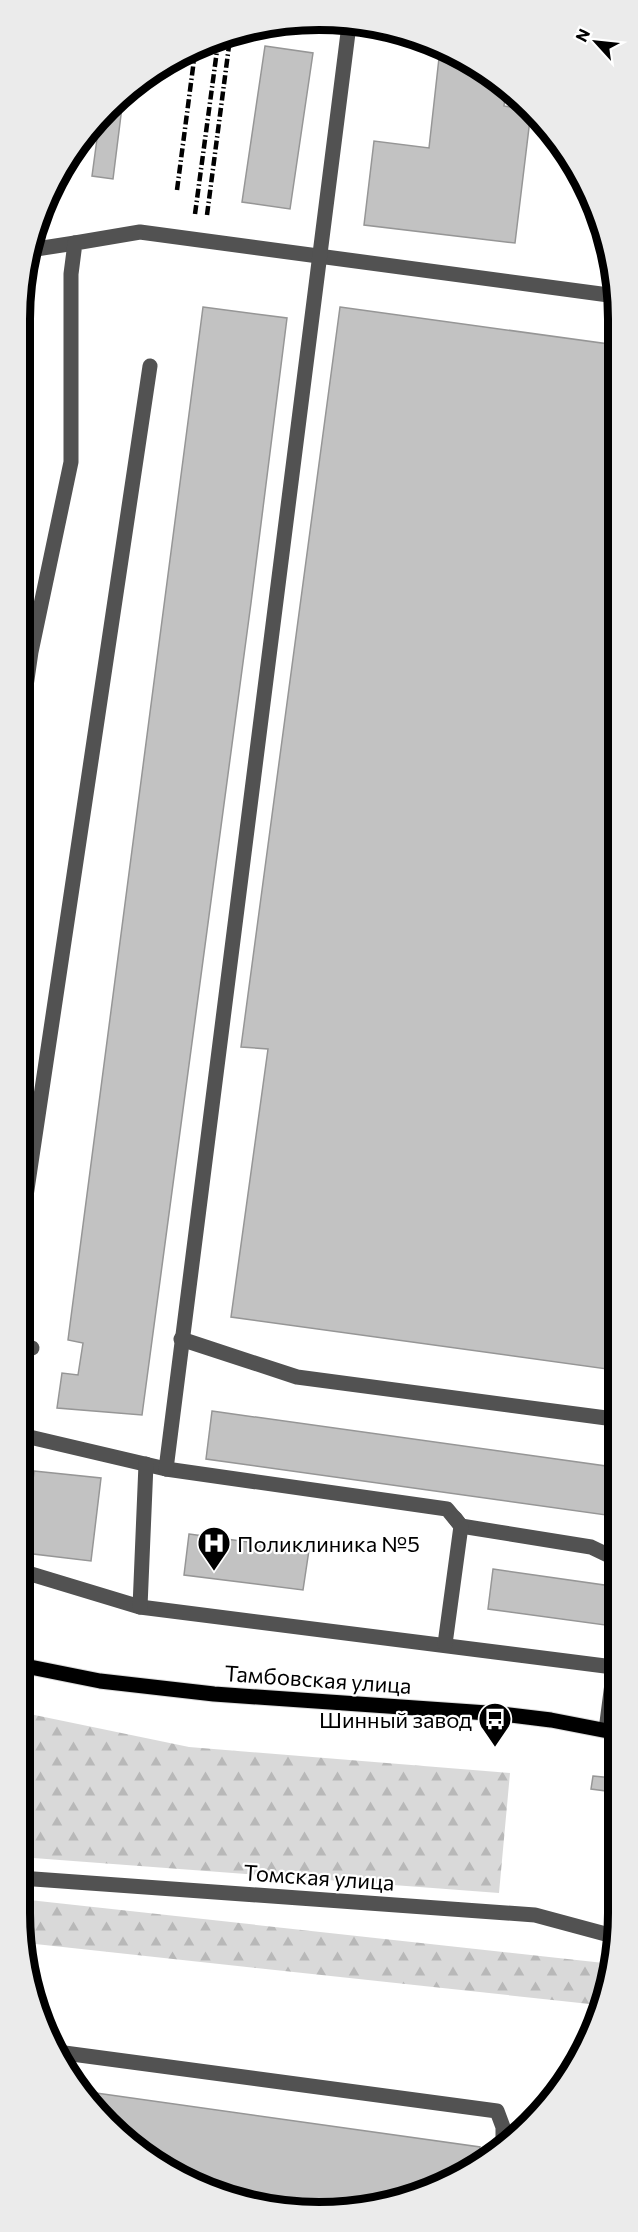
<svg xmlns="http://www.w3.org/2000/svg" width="638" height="2232" font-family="Commissioner,sans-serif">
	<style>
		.forest { fill: url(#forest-firs) }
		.building { fill: #c2c2c2; stroke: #969696; stroke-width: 1.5 }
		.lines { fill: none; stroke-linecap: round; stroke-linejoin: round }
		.major-casing { stroke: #dbdbdb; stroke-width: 17 }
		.minor { stroke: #525252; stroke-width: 15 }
		.major { stroke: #000; stroke-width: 15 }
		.rail { stroke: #000; stroke-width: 4.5; stroke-dasharray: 9 3 1.5 3; stroke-linecap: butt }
		.labels { text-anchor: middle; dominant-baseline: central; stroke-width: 4.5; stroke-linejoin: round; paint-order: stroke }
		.poi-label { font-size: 22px; fill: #000; stroke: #fff; text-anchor: start }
		.street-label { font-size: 22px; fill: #000; stroke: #fff }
		.rim { fill: none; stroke: #000; stroke-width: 8 }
	</style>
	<defs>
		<pattern id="forest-firs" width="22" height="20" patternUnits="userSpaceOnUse" patternTransform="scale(1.5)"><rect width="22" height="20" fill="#d9d9d9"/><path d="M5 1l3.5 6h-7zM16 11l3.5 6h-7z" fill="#b8b8b8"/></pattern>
	</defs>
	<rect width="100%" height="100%" fill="#fff"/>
	<g class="forest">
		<path d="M20 1712 189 1747 510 1773 499 1893 20 1857Z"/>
		<path d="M20 1899 613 1964V1971L599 2005 26 1943Z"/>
	</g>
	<g class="building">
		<path d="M265 46 313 53 290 209 242 202Z"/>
		<path d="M440 49 468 59 506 90 504 106 531 111 515 243 364 225 374 141 429 148Z"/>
		<path d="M123 99 113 179 92 176 99 124Z"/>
		<path d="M203 307 287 318 251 603 142 1415 57 1408 62 1373 78 1375 83 1343 68 1340 74 1294Z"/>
		<path d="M340 307 616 345 614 1370 231 1317 268 1049 241 1047Z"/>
		<path d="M212 1411 613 1467 606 1515 206 1459Z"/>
		<path d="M34 1471 101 1478 91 1561 25 1553Z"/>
		<path d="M189 1534 309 1550 303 1590 184 1575Z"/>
		<path d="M493 1569 611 1586 605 1625 488 1609Z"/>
		<path d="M593 1776 613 1778V1792L591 1789Z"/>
		<path d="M82 2091 480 2147 478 2162 397 2202 299 2212 186 2181 94 2111Z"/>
	</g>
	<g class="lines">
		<g class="major-casing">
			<path id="major" d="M20 1665 100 1681 214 1694 502 1714 551 1720 613 1732"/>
		</g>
		<g class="minor">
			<path d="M30 250 75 243"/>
			<path d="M24 700 31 652 71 462V274L75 243 140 232 616 296"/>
			<path d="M22 1223 150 366"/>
			<path d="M181 1339 297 1377 614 1419"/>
			<path d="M21 1345 32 1348"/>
			<path d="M21 1435 166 1469 447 1509 461 1526 591 1547 614 1558"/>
			<path d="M166 1469 349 25"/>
			<path d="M21 1571 140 1607 613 1667"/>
			<path d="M140 1607 146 1464"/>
			<path d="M445 1644 461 1526 455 1518"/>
			<path d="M606 1730 613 1676"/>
			<path d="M20 1878 535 1915 613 1936"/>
			<path d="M57 2052 497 2111 503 2127V2149"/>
		</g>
		<use href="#major" class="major"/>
		<g class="rail">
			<path d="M177 190 195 52"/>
			<path d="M195 214 218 43"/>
			<path d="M207 215 230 38"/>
		</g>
	</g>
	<defs>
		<g id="hospital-pin" transform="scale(1.725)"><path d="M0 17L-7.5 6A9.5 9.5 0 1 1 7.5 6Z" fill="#000" stroke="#fff"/><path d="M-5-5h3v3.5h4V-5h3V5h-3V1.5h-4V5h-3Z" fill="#fff"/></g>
		<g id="bus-pin" transform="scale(1.725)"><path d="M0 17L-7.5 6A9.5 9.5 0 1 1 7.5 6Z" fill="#000" stroke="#fff"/><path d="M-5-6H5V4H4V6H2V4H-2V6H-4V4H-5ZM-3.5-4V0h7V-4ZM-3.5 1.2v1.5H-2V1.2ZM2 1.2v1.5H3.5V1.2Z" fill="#fff"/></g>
	</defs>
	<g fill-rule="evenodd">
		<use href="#hospital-pin" x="214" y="1543"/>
		<use href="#bus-pin" x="495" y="1719"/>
	</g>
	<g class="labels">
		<g class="poi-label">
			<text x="237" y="1543">Поликлиника №5</text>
			<text x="472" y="1719" text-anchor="end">Шинный завод</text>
		</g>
		<g class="street-label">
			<text transform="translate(318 1679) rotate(4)">Тамбовская улица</text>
			<text transform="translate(319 1877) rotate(4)">Томская улица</text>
		</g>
	</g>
	<path d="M0 0H638V2232H0ZM319 30H319A289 289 0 0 1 608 319V1913A289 289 0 0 1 319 2202H319A289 289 0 0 1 30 1913V319A289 289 0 0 1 319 30Z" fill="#ebebeb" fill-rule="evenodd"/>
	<path class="rim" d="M319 30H319A289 289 0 0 1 608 319V1913A289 289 0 0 1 319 2202H319A289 289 0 0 1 30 1913V319A289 289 0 0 1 319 30Z"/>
	<g transform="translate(596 42) rotate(297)" stroke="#ffffff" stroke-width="4.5" paint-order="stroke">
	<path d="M0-4.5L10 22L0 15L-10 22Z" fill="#000000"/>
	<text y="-9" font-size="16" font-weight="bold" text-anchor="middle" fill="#000000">N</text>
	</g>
</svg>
